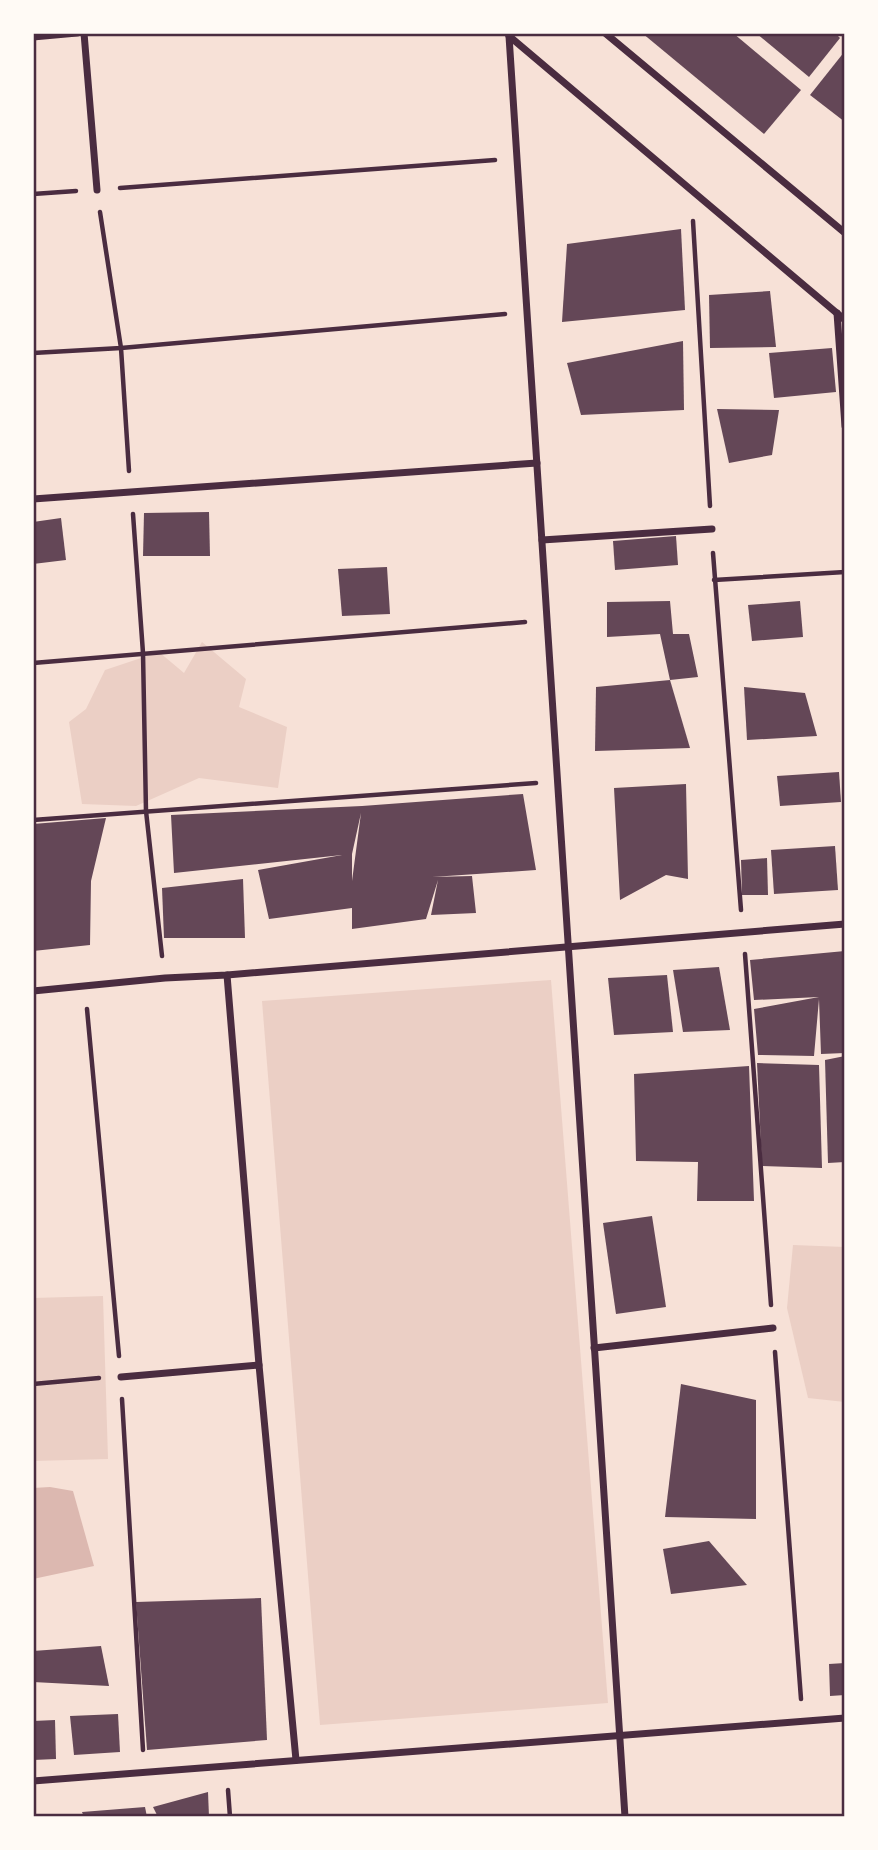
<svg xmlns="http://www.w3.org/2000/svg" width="878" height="1850" font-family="Figtree,sans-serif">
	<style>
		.green { fill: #ebcfc5 }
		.water { fill: #dcb8b0 }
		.building { fill: #644757; fill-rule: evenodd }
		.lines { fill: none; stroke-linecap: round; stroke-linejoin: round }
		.path { stroke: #4a2c40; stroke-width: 4.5 }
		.minor { stroke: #4a2c40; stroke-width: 7 }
		.neatline { fill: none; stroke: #4a2c40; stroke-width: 2.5 }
	</style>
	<rect width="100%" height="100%" fill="#f7e1d7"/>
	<g class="green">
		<path d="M202 642 246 679 239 707 287 727 278 788 199 778 136 806 82 804 69 722 86 709 105 670 159 652 184 673Z"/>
		<path d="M551 980 608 1703 320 1725 262 1001Z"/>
		<path d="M793 1245 845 1247V1402L808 1398 787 1308Z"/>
		<path d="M103 1296 108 1459 33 1461V1298Z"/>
	</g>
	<path class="water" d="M50 1487 73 1491 94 1566 33 1579V1488Z"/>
	<g class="building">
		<path d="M642 33H733L801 90 764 134Z"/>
		<path d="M756 33H835L840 38 809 77Z"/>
		<path d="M845 51V122L810 95Z"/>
		<path d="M681 229 685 310 562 322 567 244Z"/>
		<path d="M770 291 776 347 710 348 709 295Z"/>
		<path d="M683 341 684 410 581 415 567 363Z"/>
		<path d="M832 348 836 392 774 398 769 353Z"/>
		<path d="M717 409 779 410 772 455 729 463Z"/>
		<path d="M209 512 210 556H143L144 513Z"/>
		<path d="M61 518 66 560 33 564V522Z"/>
		<path d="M676 536 678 565 615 570 613 541Z"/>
		<path d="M387 567 390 614 342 616 338 569Z"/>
		<path d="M670 601 673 634H689L698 677 670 680 660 634 607 637V602Z"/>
		<path d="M800 601 803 637 752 641 748 605Z"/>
		<path d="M670 680 690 748 595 751 596 687Z"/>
		<path d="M744 687 805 693 817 736 747 740Z"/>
		<path d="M839 772 841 802 780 806 777 776Z"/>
		<path d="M686 784 688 879 666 875 620 900 614 788Z"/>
		<path d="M523 794 536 870 432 877 472 876 476 913 431 915 438 880 426 919 352 929V908L269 919 258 870 342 855 174 873 171 815 362 806ZM361 813 352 881V854Z"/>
		<path d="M106 818 91 881 90 945 33 951V824Z"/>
		<path d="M835 846 838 890 774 894 771 850Z"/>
		<path d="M767 858 768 895H742L741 860Z"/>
		<path d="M243 879 245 938H164L162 888Z"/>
		<path d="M845 951V1053L821 1054 819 999 814 1056 758 1055 754 1009 819 997 754 1000 750 960Z"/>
		<path d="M719 967 730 1030 683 1032 673 970Z"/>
		<path d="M667 975 673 1032 614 1035 608 978Z"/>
		<path d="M845 1056V1162L828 1163 825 1060Z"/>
		<path d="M757 1063 819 1065 822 1168 762 1166Z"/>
		<path d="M749 1066 754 1201H697L698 1162 636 1161 634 1074Z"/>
		<path d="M652 1216 666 1307 616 1314 603 1223Z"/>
		<path d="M681 1384 756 1400V1519L665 1517Z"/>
		<path d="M709 1541 747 1585 671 1594 663 1549Z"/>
		<path d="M261 1598 267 1740 147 1750 136 1602Z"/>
		<path d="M101 1646 109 1686 33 1682V1651Z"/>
		<path d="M845 1663V1695L830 1696 829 1664Z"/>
		<path d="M118 1714 120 1752 74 1755 70 1716Z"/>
		<path d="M55 1720 56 1759 33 1760V1721Z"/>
		<path d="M208 1792 209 1817H158L153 1807Z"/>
		<path d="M145 1807 147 1817H84L82 1812Z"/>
	</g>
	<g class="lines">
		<g class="path">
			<path d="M120 188 495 160"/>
			<path d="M33 194 76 191"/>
			<path d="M100 212 121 348 129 471"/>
			<path d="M693 221 710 506"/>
			<path d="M33 353 121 348 505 314"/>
			<path d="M133 514 143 653 146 811 162 956"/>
			<path d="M713 553 741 910"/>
			<path d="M714 580 845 572"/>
			<path d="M33 663 525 622"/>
			<path d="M33 820 536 783"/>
			<path d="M745 954 771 1305"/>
			<path d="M87 1009 119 1356"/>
			<path d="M775 1352 801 1699"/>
			<path d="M33 1384 99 1378"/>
			<path d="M122 1399 143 1750"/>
			<path d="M228 1790 230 1817"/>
		</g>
		<g class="minor">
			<path d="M84 33 97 190"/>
			<path d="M605 33 845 233"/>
			<path d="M509 36 625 1817"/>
			<path d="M509 36 845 320"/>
			<path d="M33 37 77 33"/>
			<path d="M837 313 845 426"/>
			<path d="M33 499 537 463"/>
			<path d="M542 540 712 529"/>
			<path d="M227 975 259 1365 296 1760"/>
			<path d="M33 991 165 978 227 975 845 924"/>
			<path d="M594 1348 773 1328"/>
			<path d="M121 1377 259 1365"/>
			<path d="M33 1781 845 1718"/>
		</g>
	</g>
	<rect width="878" height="1850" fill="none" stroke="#fffaf5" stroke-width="70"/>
	<rect x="35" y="35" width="808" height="1780" class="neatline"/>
</svg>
